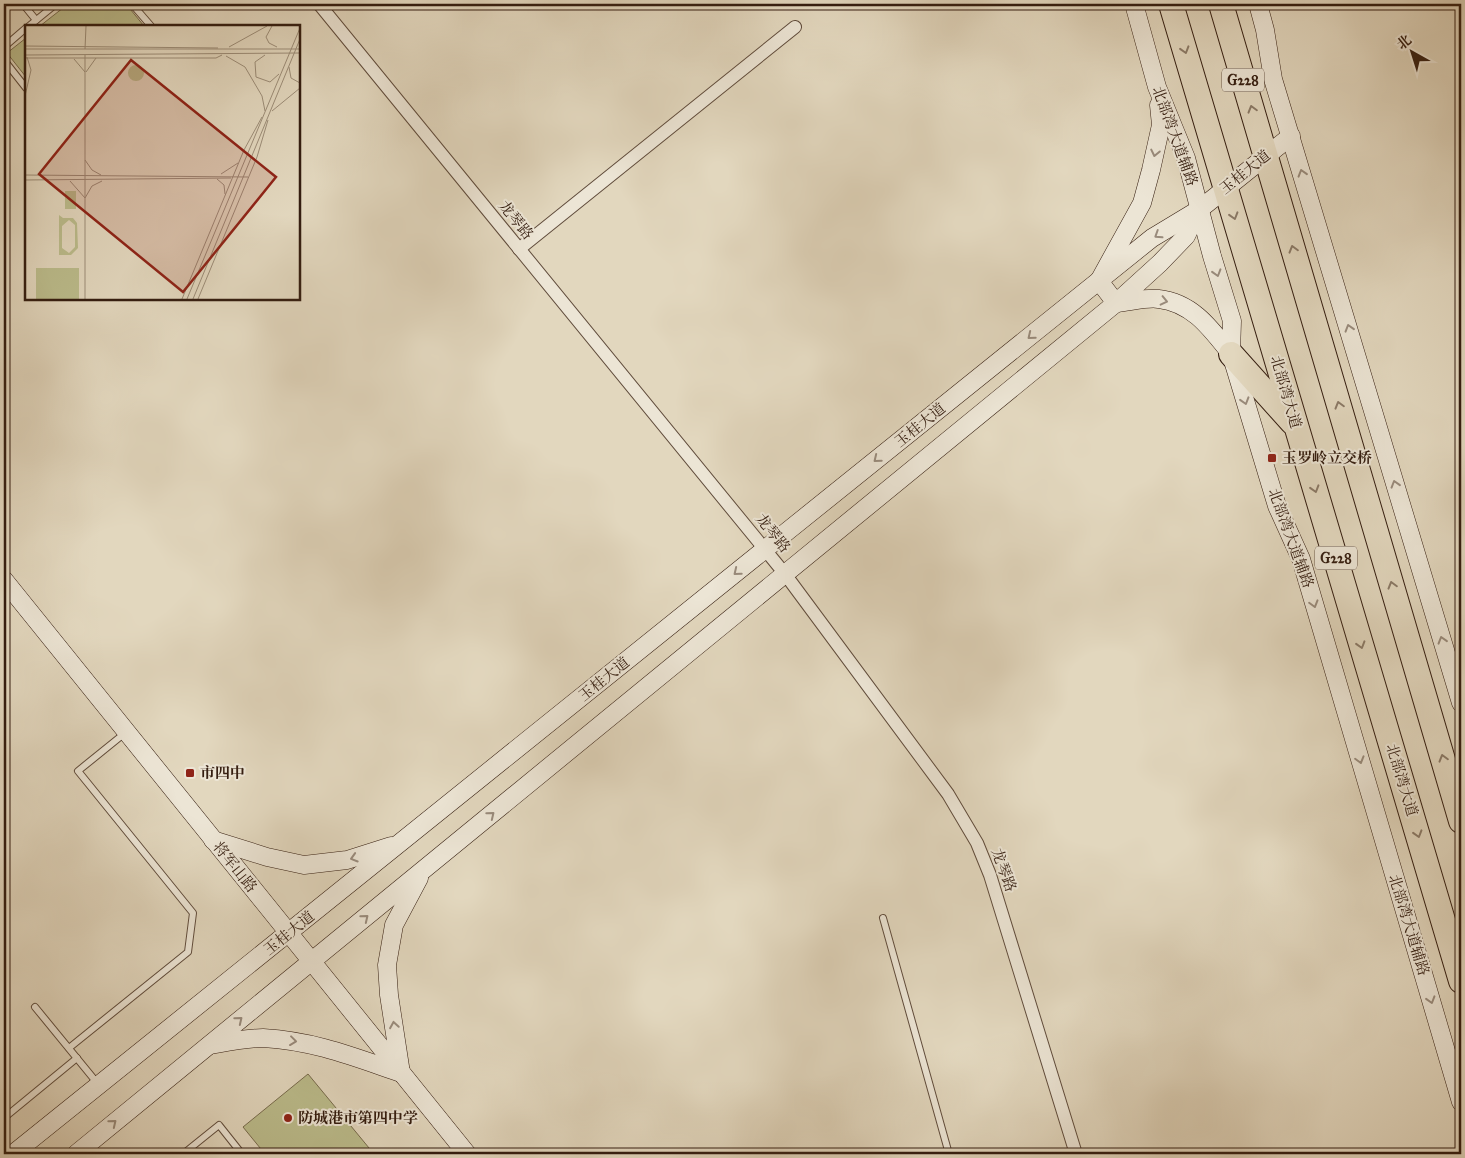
<svg xmlns="http://www.w3.org/2000/svg" width="1465" height="1158" font-family="'IM FELL Great Primer','Noto Serif SC',serif">
	<style>
		.green { fill: #bbbc8c; stroke: #786c4e }
		.lines { fill: none; stroke-linecap: round; stroke-linejoin: round }
		.lane-casing { stroke: #604c3c; stroke-width: 8 }
		.street-casing { stroke: #604c3c; stroke-width: 14 }
		.secondary-casing { stroke: #341d10; stroke-width: 19 }
		.highway-casing { stroke: #341d10; stroke-width: 26 }
		.lane { stroke: #ece5d5; stroke-width: 6 }
		.street { stroke: #ece5d5; stroke-width: 12 }
		.secondary { stroke: #ece5d5; stroke-width: 18 }
		.highway { stroke: #e2d7be; stroke-width: 24 }
		.oneway { stroke: #8b7a67 }
		.oneway2 { stroke: #998b7c }
		.poi-dot { fill: #8f2418; stroke: #ece5d5; stroke-width: 2 }
		.labels { text-anchor: middle; dominant-baseline: central; stroke-width: 4; stroke-linejoin: round; paint-order: stroke }
		.shield { fill: #ece5d5; stroke: #6b594b; stroke-width: 1 }
		.shield-label { font-size: 14px; font-weight: bold; fill: #341d10 }
		.street-label { font-size: 15px; fill: #341d10; stroke: #ece5d5 }
		.poi-label { font-size: 15px; font-weight: bold; fill: #341d10; stroke: #ece5d5; text-anchor: start }
		.inset-road { fill: none; stroke: #9c8d78; stroke-width: 1 }
		.view { fill: #8f2418; fill-opacity: 0.15; stroke: #8f2418; stroke-width: 2.5 }
		.inset-edge { fill: none; stroke: #341d10; stroke-width: 2.5 }
	</style>
	<rect width="100%" height="100%" fill="#e2d7be"/>
	<filter id="stains"><feTurbulence type="fractalNoise" baseFrequency=".004" numOctaves="4"/><feColorMatrix values="0 0 0 0 .2 0 0 0 0 .09 0 0 0 0 .02 0 0 0 .5 -.17"/></filter>
	<radialGradient id="worn" r=".72"><stop offset=".6" stop-color="#630" stop-opacity="0"/><stop offset="1" stop-color="#630" stop-opacity=".3"/></radialGradient>
	<g class="green">
		<path d="M68 4H126L144 26H40Z"/>
		<path d="M26 38V77L7 53Z"/>
		<path d="M308 1074 374 1154H265L243 1127Z"/>
	</g>
	<g class="lines">
		<g class="lane-casing">
			<g id="lane">
				<path d="M23 4 36 20"/>
				<path d="M132 4 151 26"/>
				<path d="M29 26 56 4"/>
				<path d="M4 47 26 28"/>
				<path d="M4 60 26 88"/>
				<path d="M883 918 949 1154"/>
				<path d="M35 1007 98 1084"/>
				<path d="M69 1048 188 952 193 913 78 771 125 733"/>
				<path d="M4 1118 77 1058"/>
				<path d="M183 1154 219 1125 242 1154"/>
			</g>
		</g>
		<g class="street-casing">
			<g id="street">
				<path d="M319 4 785 574 948 794 977 843 990 875 1076 1154"/>
				<path d="M519 249 795 27"/>
			</g>
		</g>
		<g class="secondary-casing">
			<g id="secondary">
				<path d="M1134 4 1157 87 1186 158 1212 256 1232 321 1231 354 1277 506 1301 559 1461 1102"/>
				<path d="M1258 4 1265 30 1273 79 1461 703"/>
				<path d="M1116 303 1099 281 1142 203 1151 170 1161 125 1159 105"/>
				<path d="M1116 303C1130 302 1146 297 1159 299 1193 303 1211 329 1231 354"/>
				<path d="M4 580 467 1154"/>
				<path d="M213 840 267 857 304 865 347 860 391 846"/>
				<path d="M210 1045C227 1042 246 1038 263 1038 315 1041 354 1057 401 1073L389 995 387 965 394 925 419 878"/>
				<path d="M13 1154 1152 238 1200 209 1291 136"/>
				<path d="M76 1154 1116 303 1160 263 1186 236 1199 209"/>
			</g>
		</g>
		<g class="highway-casing">
			<g id="highway">
				<path d="M1171 4 1461 981"/>
				<path d="M1221 4 1461 821"/>
				<path d="M1231 354 1292 422"/>
			</g>
		</g>
		<use href="#lane" class="lane"/>
		<use href="#street" class="street"/>
		<use href="#secondary" class="secondary"/>
		<use href="#highway" class="highway"/>
	</g>
	<defs><path id="oneway-chevron" d="M-2-3.5L2.5 0L-2 3.5" fill="none" stroke-width="1.6" stroke-linecap="round" stroke-linejoin="round" transform="scale(1.25)"/></defs>
	<g class="oneway">
		<use href="#oneway-chevron" transform="translate(1185 50) rotate(73)"/>
		<use href="#oneway-chevron" transform="translate(1252 109) rotate(-106)"/>
		<use href="#oneway-chevron" transform="translate(1234 216) rotate(73)"/>
		<use href="#oneway-chevron" transform="translate(1293 249) rotate(-106)"/>
		<use href="#oneway-chevron" transform="translate(1339 405) rotate(-106)"/>
		<use href="#oneway-chevron" transform="translate(1315 489) rotate(73)"/>
		<use href="#oneway-chevron" transform="translate(1392 585) rotate(-106)"/>
		<use href="#oneway-chevron" transform="translate(1361 645) rotate(73)"/>
		<use href="#oneway-chevron" transform="translate(1443 758) rotate(-106)"/>
		<use href="#oneway-chevron" transform="translate(1418 834) rotate(73)"/>
	</g>
	<g class="oneway2">
		<use href="#oneway-chevron" transform="translate(1155 153) rotate(102)"/>
		<use href="#oneway-chevron" transform="translate(1302 173) rotate(-107)"/>
		<use href="#oneway-chevron" transform="translate(1158 235) rotate(147)"/>
		<use href="#oneway-chevron" transform="translate(1217 273) rotate(73)"/>
		<use href="#oneway-chevron" transform="translate(1164 301) rotate(13)"/>
		<use href="#oneway-chevron" transform="translate(1349 328) rotate(-107)"/>
		<use href="#oneway-chevron" transform="translate(1031 336) rotate(141)"/>
		<use href="#oneway-chevron" transform="translate(1245 401) rotate(73)"/>
		<use href="#oneway-chevron" transform="translate(877 459) rotate(141)"/>
		<use href="#oneway-chevron" transform="translate(1395 484) rotate(-107)"/>
		<use href="#oneway-chevron" transform="translate(737 572) rotate(141)"/>
		<use href="#oneway-chevron" transform="translate(1314 604) rotate(74)"/>
		<use href="#oneway-chevron" transform="translate(1442 640) rotate(-107)"/>
		<use href="#oneway-chevron" transform="translate(1360 760) rotate(74)"/>
		<use href="#oneway-chevron" transform="translate(491 815) rotate(-39)"/>
		<use href="#oneway-chevron" transform="translate(354 858) rotate(163)"/>
		<use href="#oneway-chevron" transform="translate(365 918) rotate(-39)"/>
		<use href="#oneway-chevron" transform="translate(1431 1000) rotate(73)"/>
		<use href="#oneway-chevron" transform="translate(239 1020) rotate(-39)"/>
		<use href="#oneway-chevron" transform="translate(394 1025) rotate(-99)"/>
		<use href="#oneway-chevron" transform="translate(293 1041) rotate(7)"/>
		<use href="#oneway-chevron" transform="translate(113 1123) rotate(-39)"/>
	</g>
	<g class="poi-dot">
		<rect x="1267" y="453" width="10" height="10" rx="2.5"/>
		<rect x="185" y="768" width="10" height="10" rx="2.5"/>
		<circle cx="288" cy="1118" r="5"/>
	</g>
	<g class="labels">
		<g class="shield">
			<rect x="1222" y="68.5" width="42" height="23" rx="4"/>
			<rect x="1315" y="546.5" width="42" height="23" rx="4"/>
		</g>
		<g class="shield-label">
			<text x="1243" y="80">G228</text>
			<text x="1336" y="558">G228</text>
		</g>
		<g class="street-label">
			<text transform="translate(1175 136) rotate(70)">北部湾大道辅路</text>
			<text transform="translate(1245 172) rotate(-39)">玉桂大道</text>
			<text transform="translate(516 220) rotate(51)">龙琴路</text>
			<text transform="translate(1286 392) rotate(74)">北部湾大道</text>
			<text transform="translate(920 425) rotate(-39)">玉桂大道</text>
			<text transform="translate(773 533) rotate(51)">龙琴路</text>
			<text transform="translate(1291 538) rotate(70)">北部湾大道辅路</text>
			<text transform="translate(604 679) rotate(-39)">玉桂大道</text>
			<text transform="translate(1402 780) rotate(73)">北部湾大道</text>
			<text transform="translate(235 867) rotate(51)">将军山路</text>
			<text transform="translate(1004 870) rotate(70)">龙琴路</text>
			<text transform="translate(1409 925) rotate(73)">北部湾大道辅路</text>
			<text transform="translate(289 933) rotate(-39)">玉桂大道</text>
		</g>
		<g class="poi-label">
			<text x="1282" y="458">玉罗岭立交桥</text>
			<text x="200" y="773">市四中</text>
			<text x="298" y="1118">防城港市第四中学</text>
		</g>
	</g>
	<g transform="translate(25 25)">
		<rect width="275" height="275" fill="#e2d7be"/>
		<path d="M103 48a8 8 0 1 1 16 0a8 8 0 1 1-16 0ZM40 166H51V184H40ZM34 190 38 193H48L52 198 53 223 46 230H34ZM44 195 50 200V222L44 228 37 223V201ZM11 243H54V274H11Z" fill="#bbbc8c" fill-rule="evenodd"/>
		<path class="inset-road" d="M247 1 241 12 244 18 252 22M0 21 193 23M204 22 242 1M0 24H275M60 24 61 1M0 30 275 28M240 30 230 37 231 52 245 57 254 49M201 31 220 42 237 71 240 86M0 33H191L197 30M49 34 60 47M264 42 266 53 275 58M61 47 71 33M0 71 6 45 2 32M247 86 275 63M60 135 67 145 76 150M196 149 213 138M0 150 223 152M192 154 199 160 200 169M0 155 206 153M45 156 60 173 67 161 77 156M60 274V30M157 274 219 125 237 92M162 274 275 3M168 274 275 14M173 274 232 132 243 95"/>
		<path class="view" d="M106 35 251 152 158 267 14 149Z"/>
		<rect width="275" height="275" class="inset-edge"/>
	</g>
	<rect width="1465" height="1158" fill="none" stroke="#e2d7be" stroke-width="20"/>
	<rect x="5" y="5" width="1455" height="1148" fill="none" stroke="#341d10" stroke-width="2.5"/>
	<rect x="10" y="10" width="1445" height="1138" fill="none" stroke="#341d10"/>
	<g transform="translate(1412 52) rotate(321)" stroke="#ece5d5" stroke-width="4" paint-order="stroke">
	<path d="M0-4L9 19L0 12L-9 19Z" fill="#341d10"/>
	<text y="-8" font-size="14" font-weight="bold" text-anchor="middle" fill="#341d10">北</text>
	</g>
	<rect width="100%" height="100%" filter="url(#stains)"/>
	<rect width="100%" height="100%" fill="url(#worn)"/>
</svg>
